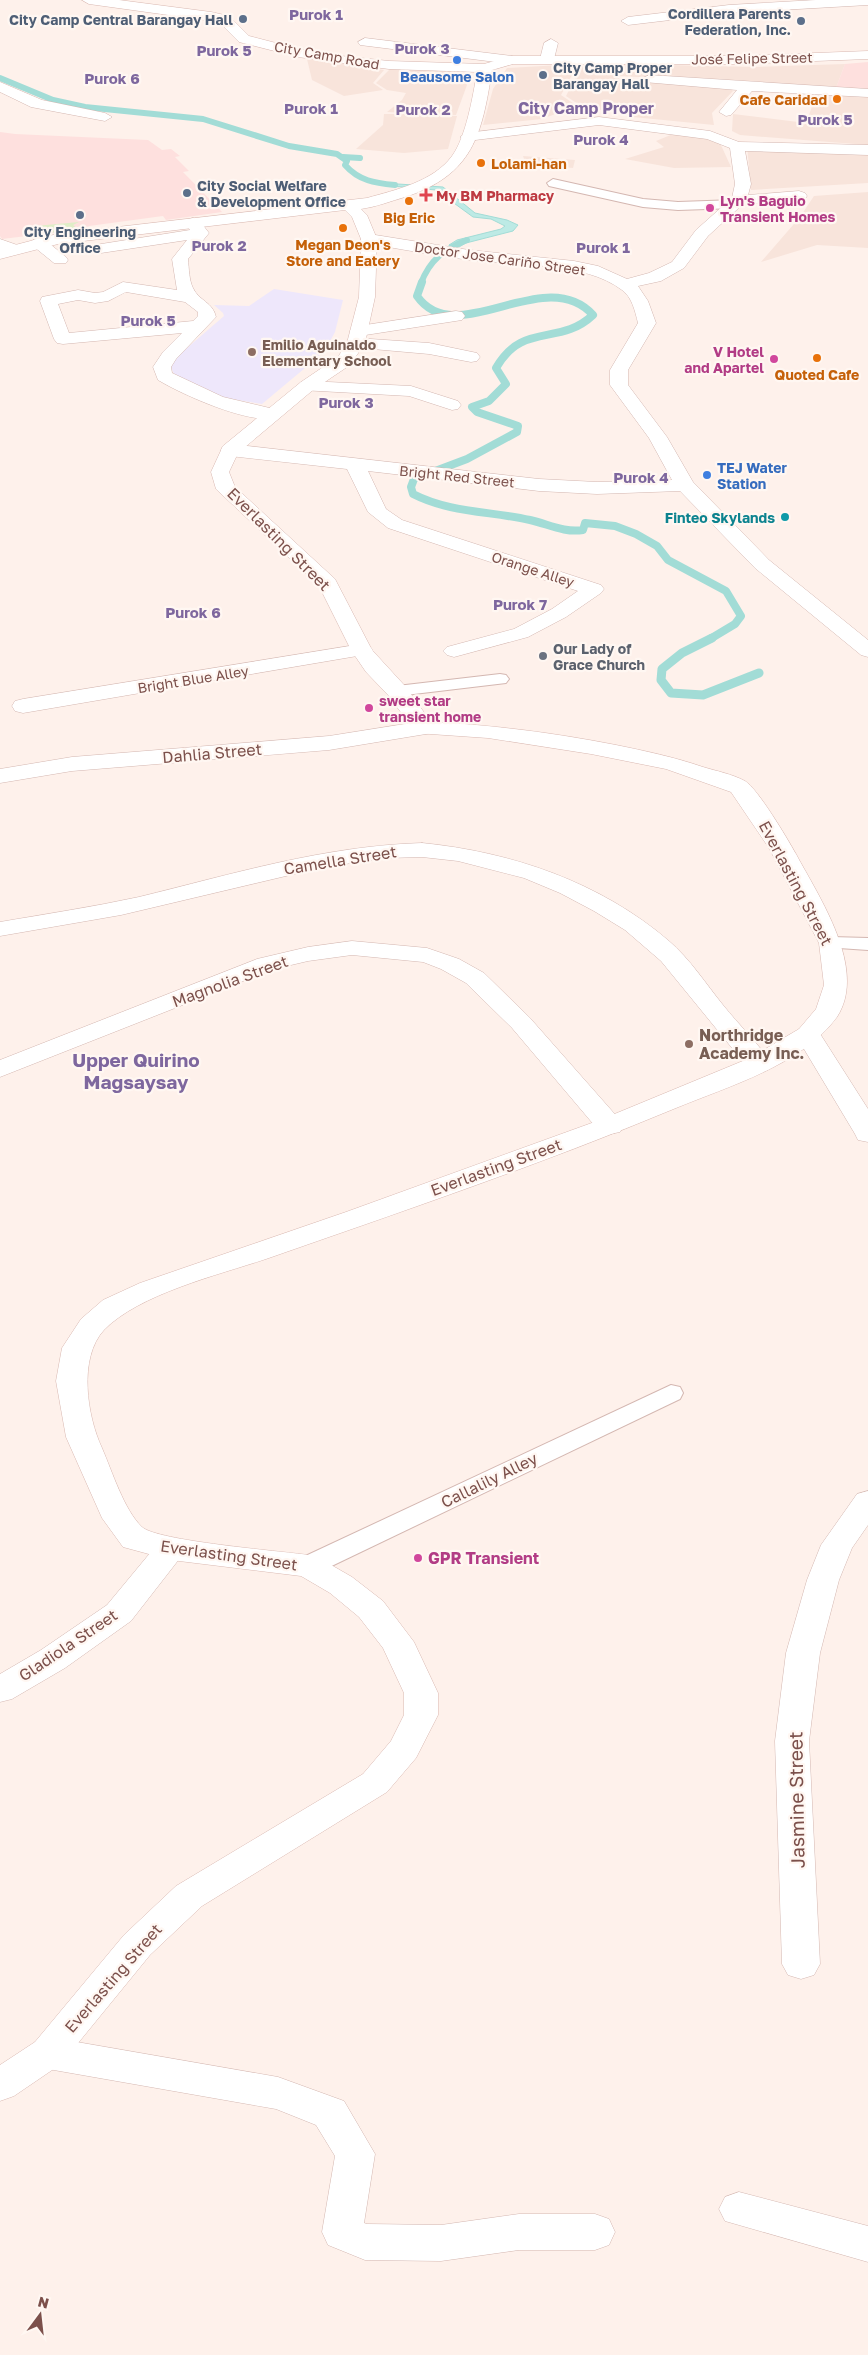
<svg xmlns="http://www.w3.org/2000/svg" width="868" height="2355" font-family="'Golos Text',sans-serif">
	<style>
		.residential { fill: #f8e4db }
		.commercial { fill: #fee0de }
		.education { fill: #eee7fb }
		.green { fill: #e0edc7 }
		.water { fill: #bdeae5; stroke: #a2dcd6 }
		.lines { fill: none; stroke-linecap: round; stroke-linejoin: round }
		.stream-far2 { stroke: #a2dcd6; stroke-width: 6 }
		.stream-far1 { stroke: #a2dcd6; stroke-width: 8 }
		.stream { stroke: #a2dcd6; stroke-width: 9 }
		.lane-casing { stroke: #d4b7b1; stroke-width: 2 }
		.street-casing { stroke: #d4b7b1; stroke-width: 1 }
		.secondary-casing { stroke: #d9b8b1; stroke-width: 1 }
		.lane { fill: #fff; fill-rule: evenodd }
		.street { fill: #fff; fill-rule: evenodd }
		.secondary { fill: #fff; fill-rule: evenodd }
		.service-dot { fill: #5c6f8a; stroke: #fff7f2; stroke-width: 2 }
		.shop-dot { fill: #3f7fe0; stroke: #fff7f2; stroke-width: 2 }
		.food-dot { fill: #e8710a; stroke: #fff7f2; stroke-width: 2 }
		.health-dot { fill: #e0444e; stroke: #fff7f2; stroke-width: 2 }
		.hotel-dot { fill: #d1479c; stroke: #fff7f2; stroke-width: 2 }
		.education-dot { fill: #8d6e63; stroke: #fff7f2; stroke-width: 2 }
		.culture-dot { fill: #0f9aa8; stroke: #fff7f2; stroke-width: 2 }
		.worship-dot { fill: #6b7280; stroke: #fff7f2; stroke-width: 2 }
		.labels { text-anchor: middle; dominant-baseline: central; stroke-width: 4.5; stroke-linejoin: round; paint-order: stroke }
		.far-service-label { font-size: 14px; font-weight: bold; fill: #4e5e75; stroke: #fff7f2; text-anchor: end }
		.far-street-label { font-size: 14px; fill: #7c504b; stroke: #fff7f2 }
		.far-shop-label { font-size: 14px; font-weight: bold; fill: #366cbe; stroke: #fff7f2 }
		.far-food-label { font-size: 14px; font-weight: bold; fill: #c56008; stroke: #fff7f2 }
		.far-health-label { font-size: 14px; font-weight: bold; fill: #be3a42; stroke: #fff7f2; text-anchor: start }
		.far-hotel-label { font-size: 14px; font-weight: bold; fill: #b23c85; stroke: #fff7f2; text-anchor: start }
		.far-education-label { font-size: 14px; font-weight: bold; fill: #785e54; stroke: #fff7f2; text-anchor: start }
		.far-culture-label { font-size: 14px; font-weight: bold; fill: #0d838f; stroke: #fff7f2; text-anchor: end }
		.far-worship-label { font-size: 14px; font-weight: bold; fill: #5b616d; stroke: #fff7f2; text-anchor: start }
		.far-neighbourhood-label { font-size: 15px; font-weight: bold; fill: #7e679e; stroke: #fff7f2 }
		.far-quarter-label { font-size: 16px; font-weight: bold; fill: #7e679e; stroke: #fff7f2 }
		.street-label { font-size: 16px; fill: #7c504b; stroke: #fff7f2 }
		.education-label { font-size: 16px; font-weight: bold; fill: #785e54; stroke: #fff7f2; text-anchor: start }
		.hotel-label { font-size: 16px; font-weight: bold; fill: #b23c85; stroke: #fff7f2; text-anchor: start }
		.quarter-label { font-size: 19px; font-weight: bold; fill: #7e679e; stroke: #fff7f2 }
		.near-street-label { font-size: 19px; fill: #7c504b; stroke: #fff7f2 }
	</style>
	<rect width="100%" height="100%" fill="#fef1eb"/>
	<g class="residential">
		<path d="M307 59 384 70 373 83 383 90 344 96 312 80Z"/>
		<path d="M583 63 753 67 845 64 836 88 619 76 618 83 640 84 651 81 729 88 733 91 712 113 714 125 633 117 612 110H587L566 96Z"/>
		<path d="M578 64 561 95 583 110 558 113 542 119 483 125 493 89 507 68Z"/>
		<path d="M390 69 461 72 467 85 456 115 387 112 402 100 406 93 387 90 376 83Z"/>
		<path d="M817 93 868 97V145L740 135 732 131 733 114 806 123Z"/>
		<path d="M384 114H416L457 116 448 149 404 153 356 149 383 125Z"/>
		<path d="M673 134 697 135 720 143 731 167 674 168 625 159 664 147 656 141Z"/>
		<path d="M747 145 868 149V183L751 190Z"/>
		<path d="M523 156 575 160 573 168 526 164Z"/>
		<path d="M868 192V248L817 245 761 262 800 217 814 196Z"/>
	</g>
	<g class="commercial">
		<path d="M868 62V90L836 88 845 64Z"/>
		<path d="M0 132 15 134 148 140 162 150 171 149 180 156 175 157 189 171 183 172 222 212 166 220 163 216 89 226 85 229 2 239 0 236Z"/>
	</g>
	<path class="education" d="M274 289 343 300 335 332 328 345 317 358 262 404 225 398 174 374 170 365 172 361 224 316 223 313 214 305 249 306Z"/>
	<path class="green" d="M79 222 73 225 79 230 36 234 39 232 35 226Z"/>
	<path class="water" d="M398 184 443 187 475 213 507 220 518 225 513 231 466 243 459 247 449 245 457 240 501 229 505 226 491 219 473 217 436 190 391 186Z"/>
	<g class="lines">
		<g class="stream-far2">
			<path d="M0 78 53 100 85 107 203 119 289 146 337 154 347 161 345 165C359 181 375 183 395 185"/>
			<path d="M343 157 360 158"/>
			<path d="M421 283C430 260 444 249 467 240"/>
		</g>
		<path class="stream-far1" d="M422 282 417 296C456 352 545 262 593 315 559 347 523 321 496 368L506 384 489 401 472 407 477 412 518 426 517 432 467 459 414 479 411 487 413 494C450 513 490 511 530 520 548 524 564 533 583 530L585 523 615 526 636 534 657 546 668 560 726 591 741 616 735 624 710 639"/>
		<path class="stream" d="M712 638 682 653 662 669 661 680 671 693 703 695 759 673"/>
		<g class="lane-casing">
			<g id="lane">
				<path d="M553 179 643 199 678 202 736 200 742 204 736 208 678 210 643 207 549 186 547 183Z"/>
				<path d="M500 674 506 675 509 679 506 683 397 696 391 695 388 691 391 687 397 686Z"/>
				<path d="M831 937 868 938V950L824 947 821 943 824 939Z"/>
				<path d="M671 1385 680 1387 683 1393 680 1399 317 1573 308 1575 299 1573 295 1566 299 1559Z"/>
			</g>
		</g>
		<g class="street-casing">
			<g id="street">
				<path d="M816 0H868V5L729 13 628 25 621 21 628 17 729 5Z"/>
				<path d="M365 38 512 56 519 60 512 64 360 45 358 42Z"/>
				<path d="M551 39 558 43 554 59 547 63 542 62 540 59 544 43Z"/>
				<path d="M649 75 868 89V97L752 91 731 115 726 116 719 112 737 90 644 82 642 79Z"/>
				<path d="M0 82 42 100 105 113 112 117 105 121 31 107 0 92Z"/>
				<path d="M599 117 710 131 739 142 868 145V155L745 151 751 184 748 195 799 191 805 193 807 196 805 199 799 201 743 204 708 236 684 268 661 281 638 286 648 301 656 323 628 370V385L667 437 693 482 769 560 868 640V657L861 655 755 568 680 491 597 494 539 491 368 471 386 509 402 520 601 585 604 589 601 593 566 617 528 637 454 657 447 655 443 651 447 647 514 629 552 609 578 591 388 528 368 512 347 469 230 456 223 454 221 450 223 446 230 444 539 479 597 482 672 480 649 438 610 385V370L638 323C635 311 632 297 622 290 584 261 516 266 470 260 436 256 403 249 369 244L363 242 361 239 363 236 369 234 469 250 574 261 598 266 627 279 649 273 672 262 696 230 732 198 735 184 730 148 707 139 599 125 467 141 460 137 467 133Z"/>
				<path d="M193 218 199 220 209 233 188 259C189 269 189 280 193 288 199 301 213 302 216 317L176 359 171 367 172 373 223 397 278 410 281 414 278 418C250 425 183 395 158 380L153 367 163 352 182 333 63 344 57 343 54 339 40 301 42 297 78 290 95 293 103 292 123 282 177 290 172 259 187 240 101 253 95 251 93 248 95 245 190 230 185 223 187 220ZM126 292 185 302 198 312V316L193 321 69 333 58 304 78 300 95 303 108 301Z"/>
				<path d="M39 238 45 240 66 257 68 260 66 263H54L33 246 31 243 33 240Z"/>
				<path d="M0 239 20 246 22 249 20 252 14 254 0 249Z"/>
				<path d="M456 311 462 312 465 316 462 320 359 336 353 335 350 331 353 327 359 326Z"/>
				<path d="M356 338 429 343 477 353 480 357 477 361 471 362 429 354 350 347 347 343 350 339Z"/>
				<path d="M307 381 411 386 458 401 461 405 458 409 452 410 409 396 301 390 298 386 301 382Z"/>
				<path d="M362 644 369 646 373 650 369 654 23 713 15 711 12 706 15 701 23 699Z"/>
				<path d="M424 721 432 723 435 728 432 733 329 750 72 771 0 783V769L72 757 329 736Z"/>
				<path d="M422 843C512 852 600 882 669 941 690 959 706 984 723 1005 739 1025 758 1043 772 1064L768 1070 759 1072 750 1070 661 961 625 930 594 911 560 893 524 878 458 861 422 857 387 858 324 867 121 915 0 936V922C46 914 93 907 139 897 233 874 324 846 422 843Z"/>
				<path d="M352 941 427 948 459 959 484 973 530 1018 620 1120 623 1126 620 1132 610 1134 600 1132 512 1028 466 983 441 969 423 962 352 955 308 961 274 969 0 1077V1060L257 959 308 947Z"/>
				<path d="M808 1026 817 1029 868 1109V1142L858 1140 855 1134 795 1034 799 1029Z"/>
				<path d="M868 1491V1525L852 1548 839 1580 820 1653 809 1741 820 1964 814 1975 801 1979 788 1975 782 1964 775 1741 786 1653 807 1580 821 1545 857 1494Z"/>
				<path d="M171 1538 182 1541 187 1549 131 1621 65 1668 12 1699 0 1702V1674L41 1650 107 1605 160 1541Z"/>
				<path d="M48 2037 278 2077 344 2101 375 2154 364 2223 367 2224 441 2225 519 2214H595L609 2219 615 2232 609 2245 595 2250H519L441 2261 365 2260 328 2245 322 2232 335 2156 316 2125 276 2109 48 2069 35 2064 29 2053 35 2042Z"/>
				<path d="M739 2192 868 2226V2262L725 2221 719 2209 725 2197Z"/>
			</g>
		</g>
		<g class="secondary-casing">
			<path id="secondary" d="M82 0H119L211 12 229 16 249 36 299 49 341 56 389 61 484 64 512 56H737L868 51V59L737 64H513L492 70C482 135 473 175 405 197 391 201 376 207 361 209L367 215 377 239 375 297 365 343 350 365 313 390 238 453 229 472 235 487 335 579 372 650 405 686 431 722C493 725 555 733 616 745 645 751 674 757 703 767 716 771 732 774 745 781 758 789 787 838 796 854 819 897 868 969 837 1017 802 1065 729 1086 676 1108 542 1164 403 1211 266 1259 218 1275 139 1294 104 1330 78 1358 87 1416 102 1448 112 1471 124 1510 142 1527 157 1541 280 1551 308 1555L319 1558 352 1577 383 1601 414 1642 438 1693V1715L416 1758 387 1792 202 1906 150 1955 61 2064 14 2096 0 2101V2065L35 2042 124 1935 176 1886 363 1774 391 1741 404 1715V1693L383 1648 359 1617 330 1593 301 1576 171 1560 123 1547 102 1518 66 1437 56 1381 62 1348 81 1319 103 1300 140 1283 346 1212 600 1120 750 1058 799 1029 816 1009 824 985 819 943 769 848 731 792 666 769 591 754 488 738 416 733 389 696 366 672 351 650 319 586 216 489 211 472 223 446 301 382 338 357 347 343 359 297 361 239 352 217 345 210 58 244 0 259V249L57 234 367 198C395 190 433 182 452 156 466 137 473 96 477 72L389 69 298 57 239 42 219 22 89 4Z"/>
		</g>
		<use href="#lane" class="lane"/>
		<use href="#street" class="street"/>
		<use href="#secondary" class="secondary"/>
	</g>
	<g class="service-dot">
		<circle cx="243" cy="19" r="5"/>
		<circle cx="801" cy="21" r="5"/>
		<circle cx="543" cy="75" r="5"/>
		<circle cx="187" cy="193" r="5"/>
		<circle cx="80" cy="215" r="5"/>
	</g>
	<g class="shop-dot">
		<circle cx="457" cy="60" r="5"/>
		<circle cx="707" cy="475" r="5"/>
	</g>
	<g class="food-dot">
		<circle cx="837" cy="99" r="5"/>
		<circle cx="481" cy="163" r="5"/>
		<circle cx="409" cy="201" r="5"/>
		<circle cx="343" cy="228" r="5"/>
		<circle cx="817" cy="358" r="5"/>
	</g>
	<path class="health-dot" d="M423.5 187.5h5v5h5v5h-5v5h-5v-5h-5v-5h5z"/>
	<g class="hotel-dot">
		<circle cx="710" cy="208" r="5"/>
		<circle cx="774" cy="359" r="5"/>
		<circle cx="369" cy="708" r="5"/>
		<circle cx="418" cy="1558" r="5"/>
	</g>
	<g class="education-dot">
		<circle cx="252" cy="352" r="5"/>
		<circle cx="689" cy="1044" r="5"/>
	</g>
	<circle class="culture-dot" cx="785" cy="517" r="5"/>
	<circle class="worship-dot" cx="543" cy="656" r="5"/>
	<g class="labels">
		<g class="far-service-label">
			<text x="791" y="13">Cordillera Parents<tspan x="791" dy="16">Federation, Inc.</tspan></text>
			<text x="233" y="19">City Camp Central Barangay Hall</text>
			<text x="553" y="67" text-anchor="start">City Camp Proper<tspan x="553" dy="16">Barangay Hall</tspan></text>
			<text x="197" y="185" text-anchor="start">City Social Welfare<tspan x="197" dy="16">&amp; Development Office</tspan></text>
			<text x="80" y="231" text-anchor="middle">City Engineering<tspan x="80" dy="16">Office</tspan></text>
		</g>
		<g class="far-street-label">
			<text transform="translate(327 55) rotate(10)">City Camp Road</text>
			<text transform="translate(752 58) rotate(-1)">José Felipe Street</text>
			<text transform="translate(500 258) rotate(8)">Doctor Jose Cariño Street</text>
			<text transform="translate(457 476) rotate(6)">Bright Red Street</text>
			<text transform="translate(533 569) rotate(18)">Orange Alley</text>
			<text transform="translate(193 679) rotate(-9)">Bright Blue Alley</text>
		</g>
		<g class="far-shop-label">
			<text x="457" y="76">Beausome Salon</text>
			<text x="717" y="467" text-anchor="start">TEJ Water<tspan x="717" dy="16">Station</tspan></text>
		</g>
		<g class="far-food-label">
			<text x="827" y="99" text-anchor="end">Cafe Caridad</text>
			<text x="491" y="163" text-anchor="start">Lolami-han</text>
			<text x="409" y="217">Big Eric</text>
			<text x="343" y="244">Megan Deon's<tspan x="343" dy="16">Store and Eatery</tspan></text>
			<text x="817" y="374">Quoted Cafe</text>
		</g>
		<g class="far-health-label">
			<text x="436" y="195">My BM Pharmacy</text>
		</g>
		<g class="far-hotel-label">
			<text x="720" y="200">Lyn's Baguio<tspan x="720" dy="16">Transient Homes</tspan></text>
			<text x="764" y="351" text-anchor="end">V Hotel<tspan x="764" dy="16">and Apartel</tspan></text>
			<text x="379" y="700">sweet star<tspan x="379" dy="16">transient home</tspan></text>
		</g>
		<g class="far-education-label">
			<text x="262" y="344">Emilio Aguinaldo<tspan x="262" dy="16">Elementary School</tspan></text>
		</g>
		<g class="far-culture-label">
			<text x="775" y="517">Finteo Skylands</text>
		</g>
		<g class="far-worship-label">
			<text x="553" y="648">Our Lady of<tspan x="553" dy="16">Grace Church</tspan></text>
		</g>
		<g class="far-neighbourhood-label">
			<text x="316" y="14">Purok 1</text>
			<text x="422" y="48">Purok 3</text>
			<text x="224" y="50">Purok 5</text>
			<text x="112" y="78">Purok 6</text>
			<text x="311" y="108">Purok 1</text>
			<text x="423" y="109">Purok 2</text>
			<text x="825" y="119">Purok 5</text>
			<text x="601" y="139">Purok 4</text>
			<text x="219" y="245">Purok 2</text>
			<text x="603" y="247">Purok 1</text>
			<text x="148" y="320">Purok 5</text>
			<text x="346" y="402">Purok 3</text>
			<text x="641" y="477">Purok 4</text>
			<text x="520" y="604">Purok 7</text>
			<text x="193" y="612">Purok 6</text>
		</g>
		<g class="far-quarter-label">
			<text x="586" y="108">City Camp Proper</text>
		</g>
		<g class="street-label">
			<text transform="translate(279 539) rotate(45)">Everlasting Street</text>
			<text transform="translate(212 753) rotate(-5)">Dahlia Street</text>
			<text transform="translate(340 860) rotate(-9)">Camella Street</text>
			<text transform="translate(796 883) rotate(62)">Everlasting Street</text>
			<text transform="translate(230 981) rotate(-20)">Magnolia Street</text>
			<text transform="translate(496 1167) rotate(-20)">Everlasting Street</text>
			<text transform="translate(489 1480) rotate(-26)">Callalily Alley</text>
			<text transform="translate(229 1555) rotate(8)">Everlasting Street</text>
			<text transform="translate(68 1645) rotate(-34)">Gladiola Street</text>
			<text transform="translate(113 1978) rotate(-49)">Everlasting Street</text>
		</g>
		<g class="education-label">
			<text x="699" y="1035">Northridge<tspan x="699" dy="18">Academy Inc.</tspan></text>
		</g>
		<g class="hotel-label">
			<text x="428" y="1558">GPR Transient</text>
		</g>
		<g class="quarter-label">
			<text x="136" y="1059">Upper Quirino<tspan x="136" dy="22">Magsaysay</tspan></text>
		</g>
		<g class="near-street-label">
			<text transform="translate(796 1800) rotate(-91)">Jasmine Street</text>
		</g>
	</g>
	<g transform="translate(40 2315) rotate(15)" stroke="#fff7f2" stroke-width="4" paint-order="stroke">
	<path d="M0-4L9 19L0 12L-9 19Z" fill="#7c504b"/>
	<text y="-8" font-size="14" font-weight="bold" text-anchor="middle" fill="#7c504b">N</text>
	</g>
</svg>
